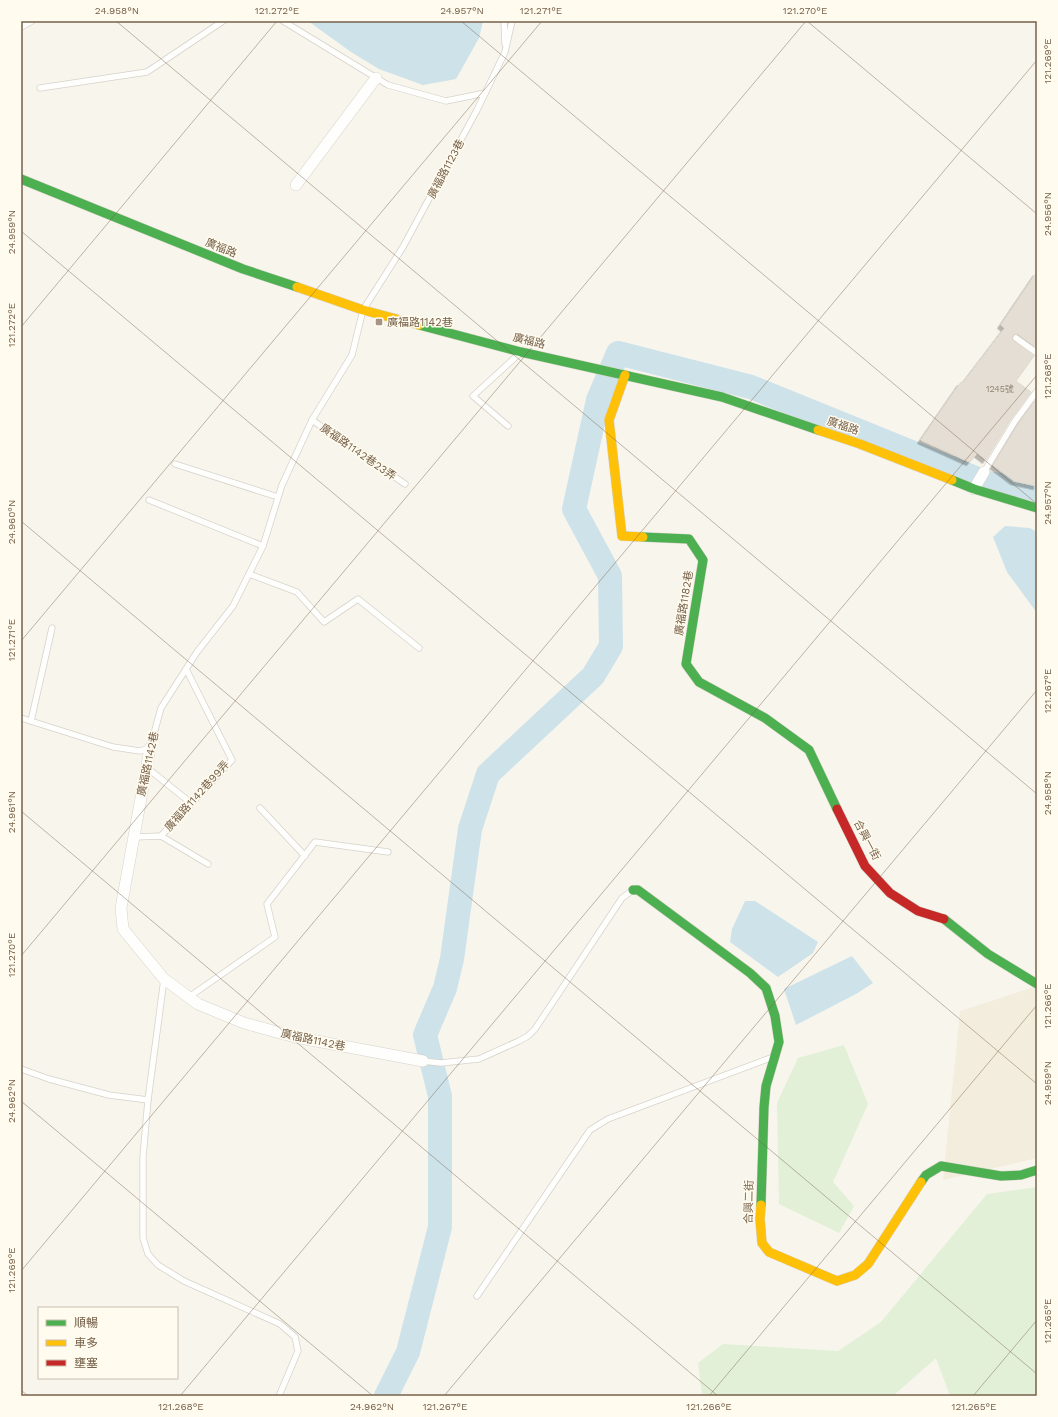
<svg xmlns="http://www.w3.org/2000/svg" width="1058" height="1417" font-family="'Work Sans','Noto Sans TC',sans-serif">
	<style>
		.residential { fill: #f3eddd }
		.green { fill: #e1f0d7 }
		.water { fill: #cde2e9 }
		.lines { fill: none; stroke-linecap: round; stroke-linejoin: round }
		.river { stroke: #cde2e9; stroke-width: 24 }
		.building { fill: #e4ded4; stroke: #e1dacf; filter: url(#shadow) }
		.lane-casing { stroke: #d7d2cb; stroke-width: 7 }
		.street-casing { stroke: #d7d2cb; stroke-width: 12 }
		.fast-casing { stroke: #d6d1c7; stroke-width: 10 }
		.slow-casing { stroke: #d6d1c7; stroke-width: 10 }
		.jam-casing { stroke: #d6d1c7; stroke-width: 10 }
		.lane { stroke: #fefefc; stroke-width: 5.5 }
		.street { stroke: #fefefc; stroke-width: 11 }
		.fast { stroke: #4caf50; stroke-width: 9 }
		.slow { stroke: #ffc107; stroke-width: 9 }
		.jam { stroke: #c62828; stroke-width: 9 }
		.ticks { fill: none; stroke: #77624b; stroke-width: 1; stroke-opacity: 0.45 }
		.poi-dot { fill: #a49584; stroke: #fffbee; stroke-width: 1.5 }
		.labels { text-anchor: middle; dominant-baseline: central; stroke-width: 3; stroke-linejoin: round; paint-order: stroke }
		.number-label { font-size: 9px; fill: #948370 }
		.street-label { font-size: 11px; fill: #77624b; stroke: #fffbee }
		.poi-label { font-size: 11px; fill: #77624b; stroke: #fffbee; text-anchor: start }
		.neatline { fill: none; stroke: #77624b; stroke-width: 1.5 }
		.ticks-label { font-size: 10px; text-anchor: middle; fill: #77624b }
	</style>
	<defs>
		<filter id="shadow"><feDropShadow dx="-3.5" dy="3.5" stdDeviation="0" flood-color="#0004"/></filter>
	</defs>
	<rect width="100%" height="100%" fill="#f8f5ed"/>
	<path class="residential" d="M1037 986V1158L943 1180 960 1011Z"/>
	<g class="green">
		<path d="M844 1045 868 1104 833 1182 854 1206 839 1233 779 1204 777 1103 798 1058Z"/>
		<path d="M1037 1187V1396H950L936 1358 893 1396H702L698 1363 723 1344 838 1351 881 1322 987 1194Z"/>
	</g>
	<g class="water">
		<path d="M308 21H483L479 38 456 79 423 85 379 69 351 52Z"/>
		<path d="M1005 526 1030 528 1037 532V613L1007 572 993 537Z"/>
		<path d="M745 901H755L818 942 813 953 778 977 730 942 732 929Z"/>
		<path d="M852 956 873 983 856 994 796 1025 784 989Z"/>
	</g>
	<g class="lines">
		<path class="river" d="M386 1396 408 1352 440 1227V1096L425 1035 445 988 452 959 470 829 488 774 593 676 611 646 610 576 574 509 598 400 618 353 751 387 988 483 1037 492"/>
	</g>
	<g class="building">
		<path d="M1037 272V348L1018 334H1014L1012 338 1014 341 1034 356 1016 381 1031 392 1011 419 986 460 977 453 970 462 921 440 961 382 963 383 1005 328 1001 325Z"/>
		<path d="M1037 398V486L1014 481 993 465 1019 423Z"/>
	</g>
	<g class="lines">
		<g class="lane-casing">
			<g id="lane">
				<path d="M283 21 388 85 446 101 485 93"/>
				<path d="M504 21 505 44"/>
				<path d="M21 27 32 21"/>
				<path d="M40 88 147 72 223 21"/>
				<path d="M1016 338 1037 353"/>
				<path d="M312 420 405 484"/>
				<path d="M508 426 473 396 519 354"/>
				<path d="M175 464 278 497"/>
				<path d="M984 472 1015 421 1037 391"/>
				<path d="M149 500 263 546"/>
				<path d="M249 574 297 592 324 622 358 599 419 648"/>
				<path d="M21 718 113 747 140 751 150 748 161 708 197 652 233 606 263 546 282 485 312 420 352 355 363 310 403 247 477 110 505 52 512 21"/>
				<path d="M31 721 52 628"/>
				<path d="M146 767 191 803"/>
				<path d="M260 808 305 856"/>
				<path d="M161 836 232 760 186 669"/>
				<path d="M134 837 161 836 208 864"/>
				<path d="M164 979 148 1100 143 1157V1238L148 1254 158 1265 184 1281 280 1324 295 1337 298 1351 279 1396"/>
				<path d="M189 997 275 937 267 904 315 842 388 852"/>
				<path d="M423 1061 441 1063 479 1059 519 1041 528 1036 535 1029 622 898 633 890"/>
				<path d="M21 1069 49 1079 109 1095 148 1100"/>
				<path d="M477 1296 590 1130 608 1119 773 1057"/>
			</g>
		</g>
		<g class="street-casing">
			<g id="street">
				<path d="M296 185 376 78"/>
				<path d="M974 489 984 472"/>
				<path d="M150 748 121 908 123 929 164 979 198 1004 244 1023 295 1037 423 1061"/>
			</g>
		</g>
		<g class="fast-casing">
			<g id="fast">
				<path d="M21 179 243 269 297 287"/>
				<path d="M419 325 521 352 722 397 818 430"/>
				<path d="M952 480 974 489 1037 508"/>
				<path d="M643 537 689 539 703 560 686 664 699 682 765 718 809 750 837 809"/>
				<path d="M633 890H638L750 973 766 988 775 1016 779 1042 766 1086 764 1107 761 1205"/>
				<path d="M944 919 988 954 1037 984"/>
				<path d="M921 1182 926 1175 941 1166 1001 1176 1021 1175 1037 1170"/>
			</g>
		</g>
		<g class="slow-casing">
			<g id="slow">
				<path d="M297 287 363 310 419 325"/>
				<path d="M625 375 609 420 622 536 643 537"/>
				<path d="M818 430 860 444 952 480"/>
				<path d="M761 1205 760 1219 762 1243 769 1252 837 1281 855 1275 868 1264 921 1182"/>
			</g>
		</g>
		<g class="jam-casing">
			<path id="jam" d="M837 809 865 866 890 893 918 911 944 919"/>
		</g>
		<use href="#lane" class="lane"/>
		<use href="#street" class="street"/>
		<use href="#fast" class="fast"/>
		<use href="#slow" class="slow"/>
		<use href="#jam" class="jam"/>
	</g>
	<path class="ticks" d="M116 21 1037 794M461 21 1037 504M807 21 1037 214M21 231 1037 1084M21 327 277 21M21 521 1037 1374M21 641 542 21M21 811 718 1396M21 956 806 21M21 1101 373 1396M21 1271 1037 60M21 1390 28 1396M180 1396 1037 375M444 1396 1037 690M709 1396 1037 1005M973 1396 1037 1320"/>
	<rect class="poi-dot" x="375" y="318" width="8" height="8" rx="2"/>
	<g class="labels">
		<g class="number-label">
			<text x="1000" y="389">1245號</text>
		</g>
		<g class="street-label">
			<text transform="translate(446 169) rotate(-62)">廣福路1123巷</text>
			<text transform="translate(221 248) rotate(22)">廣福路</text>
			<text transform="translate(529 341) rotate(14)">廣福路</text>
			<text transform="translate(843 426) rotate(19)">廣福路</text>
			<text transform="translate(358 452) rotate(35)">廣福路1142巷23弄</text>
			<text transform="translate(684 603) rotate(-81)">廣福路1182巷</text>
			<text transform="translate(148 764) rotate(-78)">廣福路1142巷</text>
			<text transform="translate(197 796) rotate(-48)">廣福路1142巷99弄</text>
			<text transform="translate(867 840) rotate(62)">合興一街</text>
			<text transform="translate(313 1040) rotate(12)">廣福路1142巷</text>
			<text transform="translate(749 1202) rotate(-89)">合興二街</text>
		</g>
		<g class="poi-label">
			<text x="387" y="322">廣福路1142巷</text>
		</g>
	</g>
	<rect width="1058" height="1417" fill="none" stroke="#fffbee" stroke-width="44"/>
	<rect x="38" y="1307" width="140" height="72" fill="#fffbee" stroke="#c9bead"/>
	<rect x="46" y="1320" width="20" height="6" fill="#4caf50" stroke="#c9bead"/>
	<text x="74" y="1327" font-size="12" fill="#77624b">順暢</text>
	<rect x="46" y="1340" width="20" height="6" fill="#ffc107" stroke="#c9bead"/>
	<text x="74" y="1347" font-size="12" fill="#77624b">車多</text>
	<rect x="46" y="1360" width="20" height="6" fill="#c62828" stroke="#c9bead"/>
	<text x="74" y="1367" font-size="12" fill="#77624b">壅塞</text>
	<rect x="22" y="22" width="1014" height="1373" class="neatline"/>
	<g class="ticks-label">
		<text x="117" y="14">24.958°N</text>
		<text x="277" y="14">121.272°E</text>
		<text x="462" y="14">24.957°N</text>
		<text x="541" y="14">121.271°E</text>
		<text x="805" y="14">121.270°E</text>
		<text transform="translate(1047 61) rotate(-90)" y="4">121.269°E</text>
		<text transform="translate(1047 214) rotate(-90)" y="4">24.956°N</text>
		<text transform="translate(11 232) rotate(-90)" y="4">24.959°N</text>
		<text transform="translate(11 325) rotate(-90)" y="4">121.272°E</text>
		<text transform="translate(1047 376) rotate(-90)" y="4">121.268°E</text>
		<text transform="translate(1047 503) rotate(-90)" y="4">24.957°N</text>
		<text transform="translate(11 522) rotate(-90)" y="4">24.960°N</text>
		<text transform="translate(11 640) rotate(-90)" y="4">121.271°E</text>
		<text transform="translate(1047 691) rotate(-90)" y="4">121.267°E</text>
		<text transform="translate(1047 793) rotate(-90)" y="4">24.958°N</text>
		<text transform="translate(11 812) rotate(-90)" y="4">24.961°N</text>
		<text transform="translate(11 955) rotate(-90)" y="4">121.270°E</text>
		<text transform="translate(1047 1006) rotate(-90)" y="4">121.266°E</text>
		<text transform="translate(1047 1083) rotate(-90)" y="4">24.959°N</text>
		<text transform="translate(11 1101) rotate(-90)" y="4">24.962°N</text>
		<text transform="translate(11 1270) rotate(-90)" y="4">121.269°E</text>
		<text transform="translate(1047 1321) rotate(-90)" y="4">121.265°E</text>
		<text x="181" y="1410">121.268°E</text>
		<text x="372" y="1410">24.962°N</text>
		<text x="445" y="1410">121.267°E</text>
		<text x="709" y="1410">121.266°E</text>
		<text x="974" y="1410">121.265°E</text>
	</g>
</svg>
